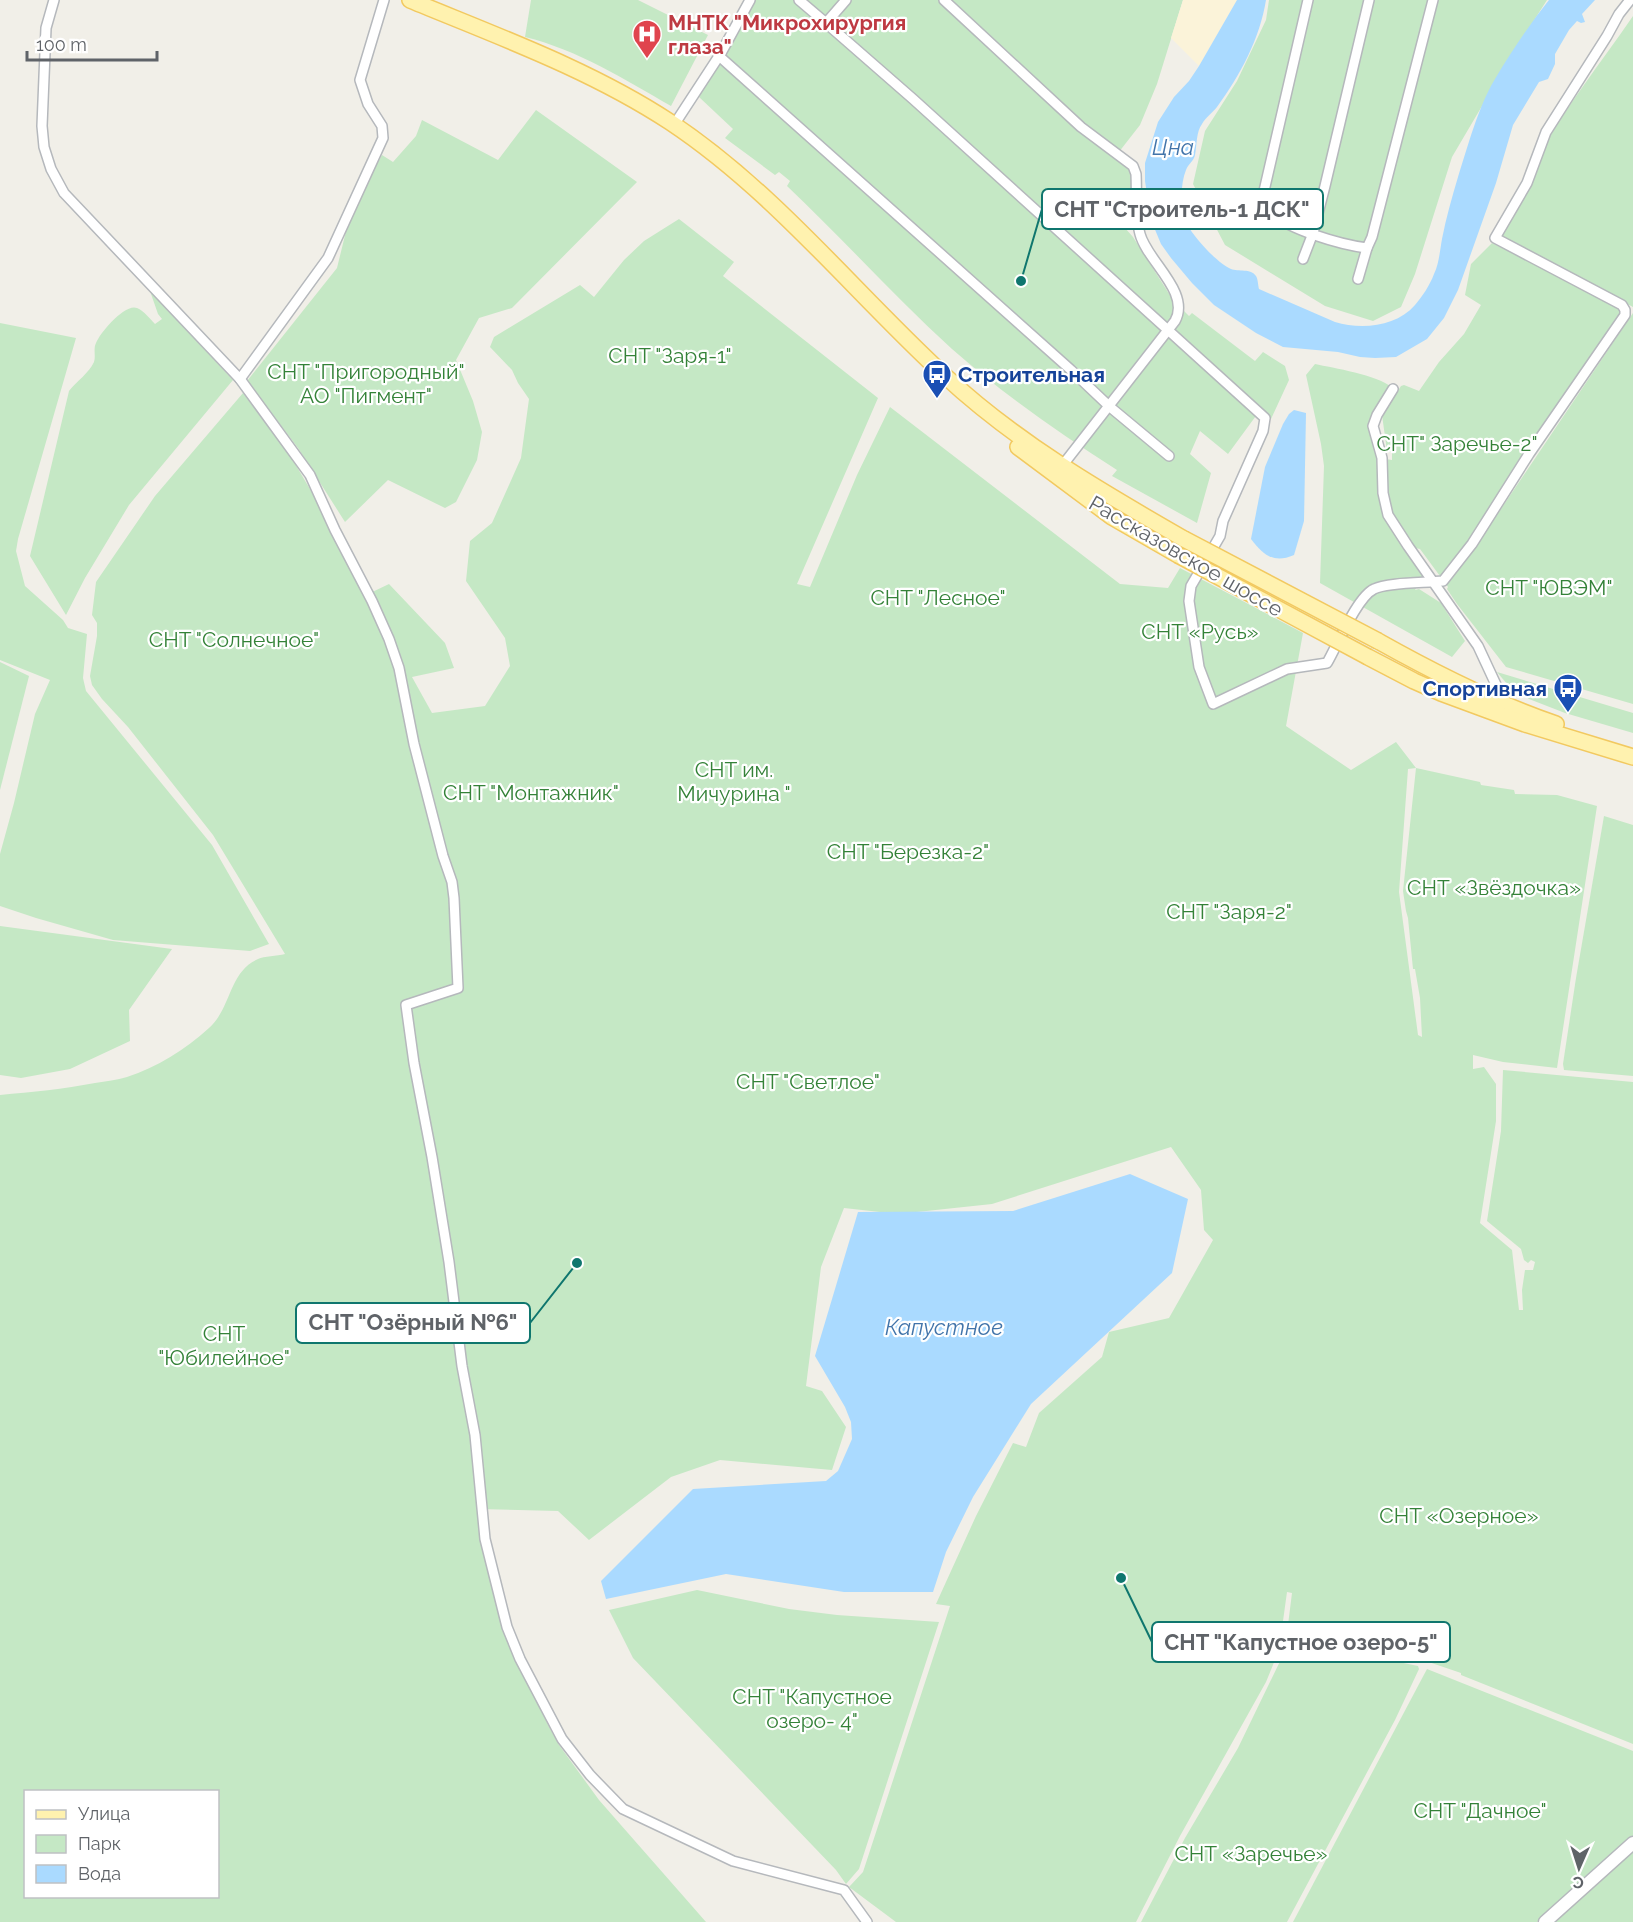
<svg xmlns="http://www.w3.org/2000/svg" width="1633" height="1922" font-family="Raleway,sans-serif">
	<style>
		.green { fill: #c5e8c5; fill-rule: evenodd }
		.sand { fill: #fbf3d9 }
		.water { fill: #aadaff }
		.lines { fill: none; stroke-linecap: round; stroke-linejoin: round }
		.minor-casing { stroke: #b5b8bc; stroke-width: 12 }
		.tertiary-casing { stroke: #b5b8bc; stroke-width: 15 }
		.primary-casing { stroke: #f2c960; stroke-width: 18 }
		.minor { stroke: #fff; stroke-width: 9 }
		.tertiary { stroke: #fff; stroke-width: 12 }
		.primary { stroke: #fff2af; stroke-width: 15 }
		.primary-bridge-casing { stroke: #f2c960; stroke-width: 18; stroke-linecap: butt }
		.primary-bridge { stroke: #fff2af; stroke-width: 15 }
		.labels { text-anchor: middle; dominant-baseline: central; stroke-width: 4.5; stroke-linejoin: round; paint-order: stroke }
		.health-label { font-size: 21px; font-weight: bold; fill: #be3a42; stroke: #fff; text-anchor: start }
		.park-label { font-size: 21px; fill: #348238; stroke: #fff }
		.transit-label { font-size: 21px; font-weight: bold; fill: #164399; stroke: #fff; text-anchor: start }
		.street-label { font-size: 21px; fill: #5f6368; stroke: #fff }
		.water-label { font-size: 22px; font-style: italic; fill: #4174aa; stroke: #fff }
		.leader { fill: none; stroke: #0f766e; stroke-width: 2 }
		.callout-dot { fill: #0f766e; stroke: #fff; stroke-width: 2 }
		.callout { fill: #fff; stroke: #0f766e; stroke-width: 2 }
		.callout-label { font-size: 22px; text-anchor: middle; font-weight: bold; fill: #5f6368 }
	</style>
	<rect width="100%" height="100%" fill="#f1efe8"/>
	<g class="green">
		<path d="M531 0H638L708 35 671 106C624 79 578 50 525 37Z"/>
		<path d="M753 0H1183L1157 84 1140 125 1115 157 1132 172 1136 224 1130 229 1127 226 1125 228 1133 237 1173 300 1189 316 1192 313 1255 361 1263 352 1285 366 1289 380 1271 419 1261 409 1228 454 1200 431 1190 454 1211 473 1197 523 1112 476 1117 470C1059 433 1003 394 952 349 895 297 843 239 787 186L790 181 779 172 775 175 725 138 733 129 699 97Z"/>
		<path d="M1269 0H1547L1515 50 1452 157 1415 274 1401 307 1373 321 1325 306 1225 245 1193 184 1205 131 1237 81 1266 20Z"/>
		<path d="M1633 16V307L1508 241 1503 237V232C1514 207 1524 181 1538 157 1565 107 1601 63 1633 16Z"/>
		<path d="M536 110 637 182 512 308 479 318 456 360 473 401 482 432 477 460 456 502 445 508 388 480 345 522 298 448 247 381 337 268 349 219 361 191 382 155 393 162 416 136 422 120 498 160Z"/>
		<path d="M679 219 734 262 723 276 878 398 797 584 810 587 857 475 890 407 1120 584 1168 588 1180 568 1303 633 1286 726 1351 770 1396 742 1416 768 1480 782 1481 785 1514 790 1515 794 1557 795 1597 806 1557 1068 1503 1062 1473 1055V1069L1484 1067 1496 1084V1121L1480 1223 1512 1250 1519 1310H1523L1522 1290 1525 1270H1533L1535 1262 1531 1260 1528 1263 1524 1260 1521 1249 1487 1221 1501 1131 1503 1070 1633 1082V1744L1461 1675V1673L1405 1654 1402 1659 1350 1644 1344 1646 1286 1641 1292 1593 1287 1592 1279 1650 1266 1682 1180 1836 1136 1922H896L849 1887 863 1872 950 1606 936 1604 976 1516 1013 1443 1026 1447 1039 1413 1102 1357 1109 1332 1169 1318 1213 1240 1204 1230 1201 1190 1171 1147 992 1204 898 1214 844 1208 821 1267 806 1386 822 1391 846 1427 832 1470 720 1460 671 1477 589 1540 558 1511 478 1509 508 1639 548 1725 559 1745 599 1800 706 1922H0V1095C32 1092 64 1089 95 1083 106 1081 117 1080 127 1077 157 1067 185 1050 209 1028 231 1009 229 971 258 959 264 956 277 956 285 954L213 835 128 727 102 699 92 685 90 676 97 636V623L92 615 96 582 155 496 243 393 291 457 336 533 364 596 389 584 445 643 454 668 412 677 432 713 485 706 510 666 505 638 466 581 470 541 492 523 521 458 529 399 518 383 512 370 490 347 494 337 580 285 594 297 624 260 644 241ZM1416 768 1403 891 1406 911 1408 918 1413 969H1415L1420 998 1422 1037 1418 1035 1399 892 1408 769ZM26 1792H218V1896H26Z"/>
		<path d="M1492 243 1619 305 1622 313 1470 537 1478 543 1633 313V704L1506 667 1457 604 1447 589 1448 587 1420 549 1415 548 1393 514 1389 502 1380 503 1395 535 1423 577 1415 590 1419 589 1441 603 1465 641 1452 657 1320 583 1324 466 1321 444 1306 375 1315 364C1333 368 1378 375 1391 387L1373 414 1368 429 1378 458 1392 460V452L1387 451 1382 415 1401 386 1404 385 1419 391 1439 362 1464 334 1481 305 1465 295 1471 264Z"/>
		<path d="M150 291 233 380 129 505 85 578 66 615 30 556 69 391C77 381 89 373 94 362 96 356 93 349 96 343 100 333 125 303 137 308 144 311 150 319 155 324L162 319 158 314Z"/>
		<path d="M0 323 76 338 18 539 16 551 25 586 63 620 68 628 87 634 83 678 86 691 212 845 269 944 250 951 113 940 36 918 0 906V854L14 803 35 714 50 680 0 660Z"/>
		<path d="M0 662 29 676 0 790Z"/>
		<path d="M1497 672 1633 713V733L1565 713 1529 699 1512 690Z"/>
		<path d="M1604 816 1633 825V1076L1564 1070 1563 1064 1576 978Z"/>
		<path d="M0 926 172 949 129 1010 130 1041 70 1069 21 1078 0 1075Z"/>
		<path d="M697 1590 789 1609 837 1615 939 1622 859 1869 846 1884 836 1870 633 1658 609 1610Z"/>
		<path d="M1285 1651H1333L1360 1654 1418 1666 1419 1669 1395 1720 1287 1922H1141L1185 1838 1238 1748Z"/>
		<path d="M1427 1669 1633 1751V1836L1537 1922H1293Z"/>
		<path d="M1633 1851V1922H1553Z"/>
	</g>
	<path class="sand" d="M1183 0H1237L1199 66 1171 38Z"/>
	<g class="water">
		<path d="M1237 0H1266C1260 38 1240 76 1217 107 1212 113 1206 117 1202 124 1196 132 1197 145 1195 155 1194 161 1188 164 1186 170 1180 185 1181 204 1185 219 1189 233 1218 264 1231 269 1238 272 1251 268 1256 276 1258 279 1258 285 1259 289L1335 322C1361 330 1396 327 1415 305 1422 297 1430 285 1434 274 1439 264 1440 250 1442 239 1446 218 1452 197 1458 177 1468 146 1478 107 1495 79 1511 52 1529 25 1549 0H1595L1582 14 1585 22 1581 23 1577 21 1569 30 1555 54V64L1548 79 1539 82 1513 125 1496 183 1458 290 1444 318 1427 339 1396 357 1375 358 1360 357 1338 352 1283 347 1256 333 1214 305 1192 283 1171 258 1161 244 1151 220 1145 181V163L1158 122 1174 97 1189 81 1199 66Z"/>
		<path d="M1294 410 1306 413 1304 521 1294 555C1274 564 1263 555 1251 539L1265 467 1283 424 1289 414Z"/>
		<path d="M1130 1174 1188 1199 1172 1273 1031 1404 973 1497 946 1552 933 1592H844L726 1574 606 1599 601 1581 693 1489 826 1481 838 1471 852 1439 851 1422 845 1407 815 1356 858 1212 1013 1211Z"/>
	</g>
	<g class="lines">
		<g class="minor-casing">
			<g id="minor">
				<path d="M54 0 46 28 42 126 44 147 51 169 64 193 240 379 328 258 383 138 382 126 368 104 360 80 384 0"/>
				<path d="M799 0 826 23 846 0"/>
				<path d="M944 0 1081 127 1133 166 1136 174C1137 193 1135 216 1140 234 1147 261 1191 292 1175 321L1062 466"/>
				<path d="M1308 0 1264 191C1264 198 1265 204 1269 210 1284 229 1343 245 1367 248L1372 237 1433 0"/>
				<path d="M826 23 913 99 1265 418 1263 431 1223 521 1220 536 1191 586 1189 601 1199 667 1213 704 1287 669 1327 663C1337 646 1357 597 1374 589 1388 582 1426 583 1443 581L1472 544 1529 454 1625 315V310L1622 305 1495 238 1527 183 1546 132 1607 36 1619 14 1630 0"/>
				<path d="M719 56 1071 370 1110 407 1169 456"/>
				<path d="M674 125 721 53 750 0"/>
				<path d="M1303 259 1313 233 1325 186 1369 0"/>
				<path d="M1358 279 1367 248"/>
				<path d="M240 379 310 475 335 530 372 601 389 639 399 668 414 744 443 856 452 882 454 898 458 988 406 1005 414 1063 432 1157 449 1262 462 1366 475 1435 485 1539 507 1627 520 1659 562 1739 590 1775 623 1809 733 1861 844 1890 867 1922"/>
				<path d="M1393 389 1377 415 1373 426 1382 458 1383 493 1388 515 1408 546 1478 646 1498 689 1501 703"/>
			</g>
		</g>
		<g class="tertiary-casing">
			<path id="tertiary" d="M1545 1922 1633 1843"/>
		</g>
		<g class="primary-casing">
			<g id="primary">
				<path d="M410 0C497 36 591 70 670 122 774 191 853 291 944 375 1016 442 1100 491 1184 539"/>
				<path d="M1018 447 1112 517 1178 555"/>
				<path d="M1378 641C1435 673 1494 703 1556 724"/>
				<path d="M1368 657 1414 681 1441 693 1525 724 1633 757"/>
			</g>
		</g>
		<use href="#minor" class="minor"/>
		<use href="#tertiary" class="tertiary"/>
		<use href="#primary" class="primary"/>
		<g class="primary-bridge-casing">
			<g id="primary-bridge">
				<path d="M1184 539 1378 641"/>
				<path d="M1178 555 1368 657"/>
			</g>
		</g>
		<use href="#primary-bridge" class="primary-bridge"/>
	</g>
	<defs>
		<g id="hospital-pin" transform="scale(1.5)"><path d="M0 17L-7.5 6A9.5 9.5 0 1 1 7.5 6Z" fill="#e0444e" stroke="#fff"/><path d="M-5-5h3v3.5h4V-5h3V5h-3V1.5h-4V5h-3Z" fill="#fff"/></g>
		<g id="bus-pin" transform="scale(1.5)"><path d="M0 17L-7.5 6A9.5 9.5 0 1 1 7.5 6Z" fill="#1a4fb4" stroke="#fff"/><path d="M-5-6H5V4H4V6H2V4H-2V6H-4V4H-5ZM-3.5-4V0h7V-4ZM-3.5 1.2v1.5H-2V1.2ZM2 1.2v1.5H3.5V1.2Z" fill="#fff"/></g>
	</defs>
	<g fill-rule="evenodd">
		<use href="#hospital-pin" x="647" y="34"/>
		<use href="#bus-pin" x="937" y="374"/>
		<use href="#bus-pin" x="1568" y="688"/>
	</g>
	<g class="labels">
		<g class="health-label">
			<text x="668" y="22">МНТК "Микрохирургия<tspan x="668" dy="24">глаза"</tspan></text>
		</g>
		<g class="park-label">
			<text x="670" y="355">СНТ "Заря-1"</text>
			<text x="366" y="371">СНТ "Пригородный"<tspan x="366" dy="24">АО "Пигмент"</tspan></text>
			<text x="1457" y="443">СНТ" Заречье-2"</text>
			<text x="1549" y="587">СНТ "ЮВЭМ"</text>
			<text x="938" y="597">СНТ "Лесное"</text>
			<text x="1200" y="631">СНТ «Русь»</text>
			<text x="234" y="639">СНТ "Солнечное"</text>
			<text x="734" y="769">СНТ им.<tspan x="734" dy="24">Мичурина "</tspan></text>
			<text x="531" y="792">СНТ "Монтажник"</text>
			<text x="908" y="851">СНТ "Березка-2"</text>
			<text x="1494" y="887">СНТ «Звёздочка»</text>
			<text x="1229" y="911">СНТ "Заря-2"</text>
			<text x="808" y="1081">СНТ "Светлое"</text>
			<text x="224" y="1333">СНТ<tspan x="224" dy="24">"Юбилейное"</tspan></text>
			<text x="1459" y="1515">СНТ «Озерное»</text>
			<text x="812" y="1696">СНТ "Капустное<tspan x="812" dy="24">озеро- 4"</tspan></text>
			<text x="1480" y="1810">СНТ "Дачное"</text>
			<text x="1251" y="1853">СНТ «Заречье»</text>
		</g>
		<g class="transit-label">
			<text x="958" y="374">Строительная</text>
			<text x="1547" y="688" text-anchor="end">Спортивная</text>
		</g>
		<g class="street-label">
			<text transform="translate(1186 556) rotate(30)">Рассказовское шоссе</text>
		</g>
		<g class="water-label">
			<text x="1173" y="147">Цна</text>
			<text x="944" y="1327">Капустное</text>
		</g>
	</g>
	<path class="leader" d="M1021 281L1042 209M577 1263L530 1323M1121 1578L1152 1642"/>
	<g class="callout-dot">
		<circle cx="1021" cy="281" r="6"/>
		<circle cx="577" cy="1263" r="6"/>
		<circle cx="1121" cy="1578" r="6"/>
	</g>
	<g class="callout">
		<rect x="1042" y="189" width="281" height="40" rx="6"/>
		<rect x="296" y="1303" width="234" height="40" rx="6"/>
		<rect x="1152" y="1622" width="298" height="40" rx="6"/>
	</g>
	<g class="callout-label">
		<text x="1182" y="217">СНТ "Строитель-1 ДСК"</text>
		<text x="413" y="1330">СНТ "Озёрный №6"</text>
		<text x="1301" y="1650">СНТ "Капустное озеро-5"</text>
	</g>
	<rect x="24" y="1790" width="195" height="108" fill="#ffffff" stroke="#bfc1c3" stroke-width="1.5"/>
	<rect x="36" y="1810" width="30" height="9" fill="#fff2af" stroke="#bfc1c3" stroke-width="1.5"/>
	<text x="78" y="1820" font-size="18" fill="#5f6368">Улица</text>
	<rect x="36" y="1835" width="30" height="18" fill="#c5e8c5" stroke="#bfc1c3" stroke-width="1.5"/>
	<text x="78" y="1850" font-size="18" fill="#5f6368">Парк</text>
	<rect x="36" y="1865" width="30" height="18" fill="#aadaff" stroke="#bfc1c3" stroke-width="1.5"/>
	<text x="78" y="1880" font-size="18" fill="#5f6368">Вода</text>
	<g transform="translate(1579 1868) rotate(183)" stroke="#ffffff" stroke-width="4.5" paint-order="stroke">
	<path d="M0-4.5L10 22L0 15L-10 22Z" fill="#5f6368"/>
	<text y="-9" font-size="16" font-weight="bold" text-anchor="middle" fill="#5f6368">С</text>
	</g>
	<path d="M27 51v9h130v-9" fill="none" stroke="#5f6368" stroke-width="3"/>
	<text x="36" y="51" font-size="18" fill="#5f6368" stroke="#ffffff" stroke-width="4.5" paint-order="stroke">100 m</text>
</svg>
